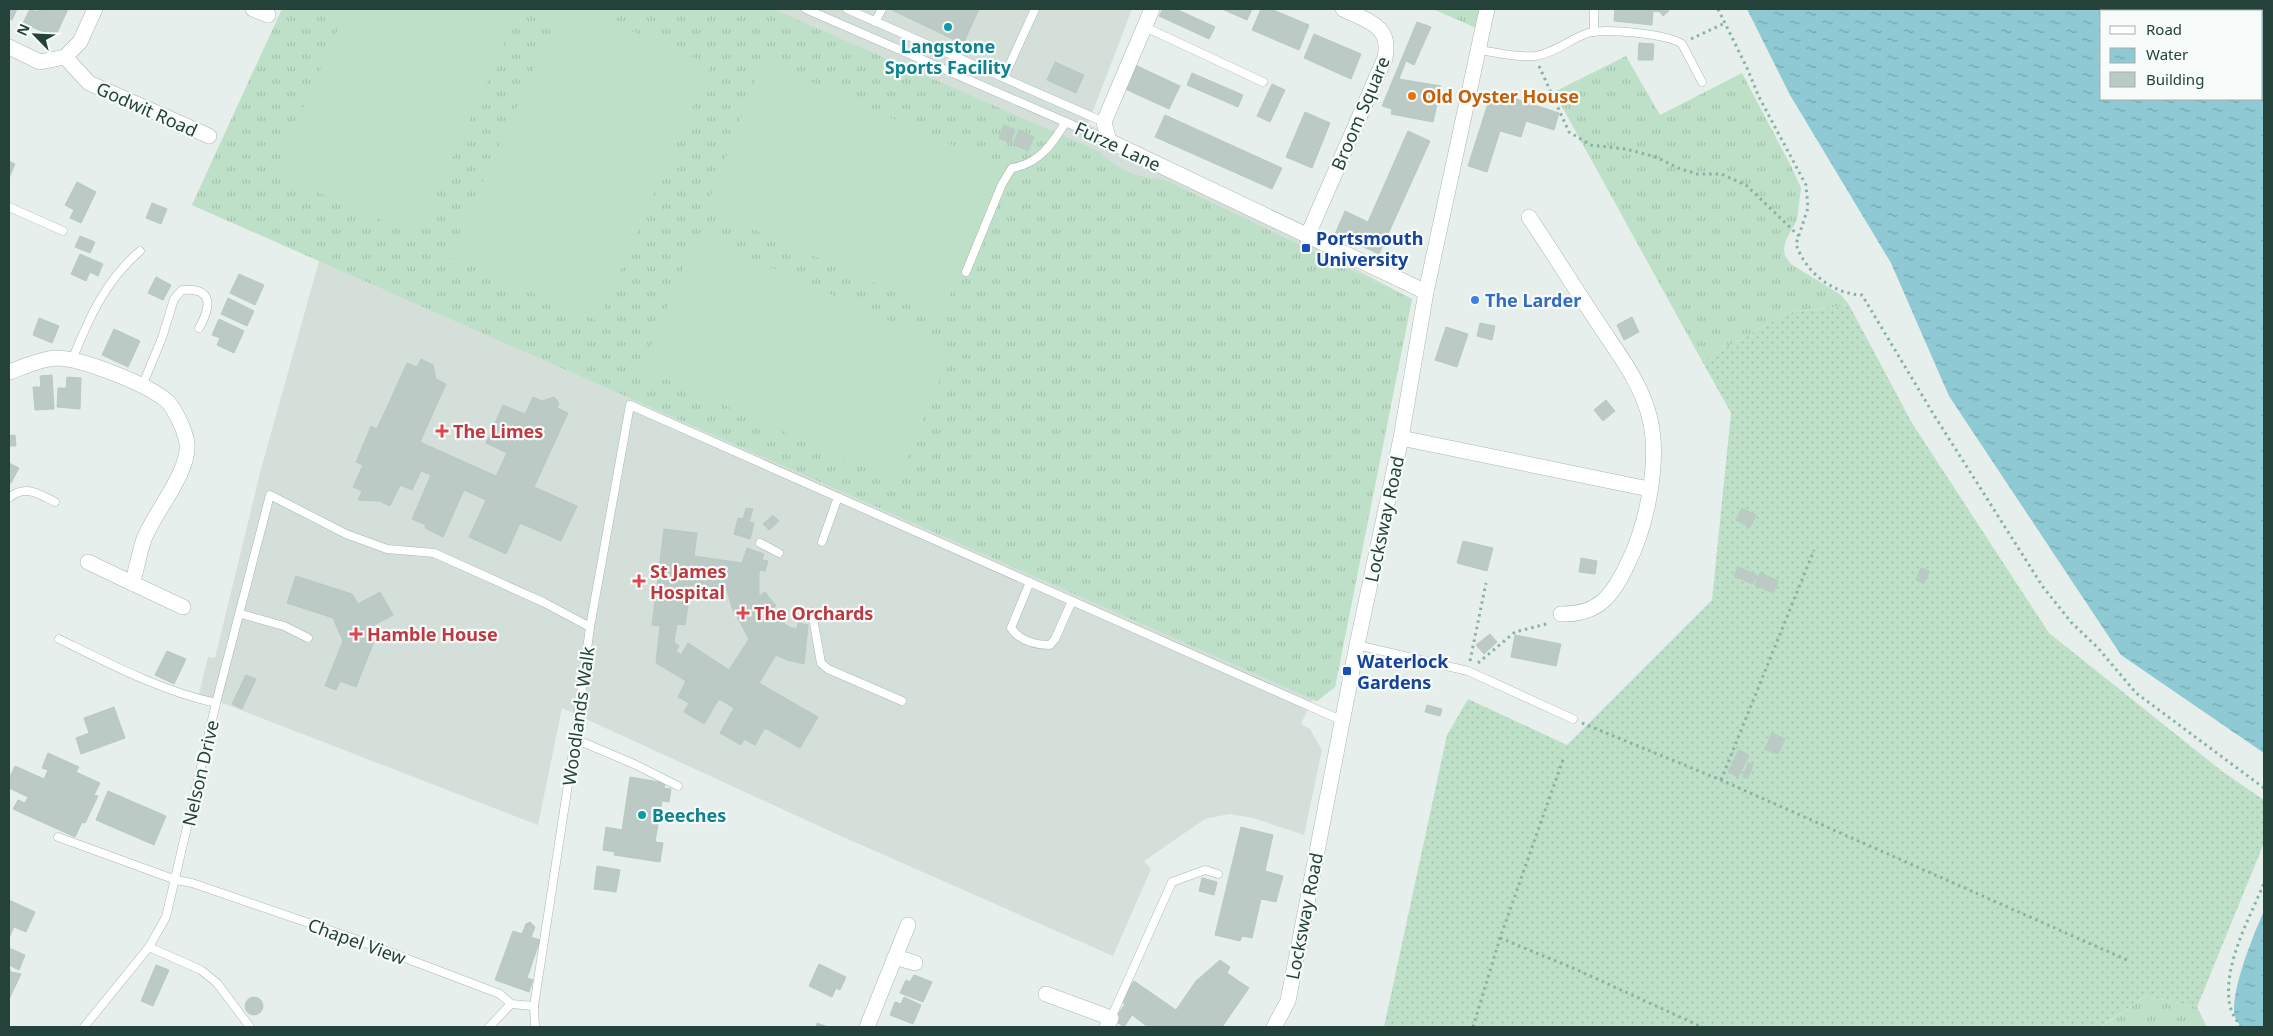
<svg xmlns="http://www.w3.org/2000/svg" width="2273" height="1036" font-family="'Noto Sans',sans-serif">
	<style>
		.built { fill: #d4dfda }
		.grass { fill: url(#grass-tufts) }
		.garden { fill: url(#garden-dots) }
		.pitch { fill: #bfe0c8 }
		.water { fill: url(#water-ripples); fill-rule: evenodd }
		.building { fill: #bbcac4; stroke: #b8c9c2; fill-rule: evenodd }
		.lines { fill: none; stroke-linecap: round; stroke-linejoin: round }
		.lane-casing { stroke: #a8b8b2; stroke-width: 9 }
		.street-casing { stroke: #a8b8b2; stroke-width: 16 }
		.path { stroke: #86b3a5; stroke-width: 3; stroke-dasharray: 2.5 4; stroke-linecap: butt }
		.lane { stroke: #fff; stroke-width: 8 }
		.street { stroke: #fff; stroke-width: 15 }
		.culture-dot { fill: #0f9aa8; stroke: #f7fbf9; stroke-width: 2 }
		.food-dot { fill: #e8710a; stroke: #f7fbf9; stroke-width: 2 }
		.transit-dot { fill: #1a4fb4; stroke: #f7fbf9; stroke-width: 2 }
		.shop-dot { fill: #3f7fe0; stroke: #f7fbf9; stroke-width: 2 }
		.health-dot { fill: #e0444e; stroke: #f7fbf9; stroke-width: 2 }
		.labels { text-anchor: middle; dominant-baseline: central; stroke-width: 4.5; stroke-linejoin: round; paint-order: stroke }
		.culture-label { font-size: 18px; font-weight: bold; fill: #0d838f; stroke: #f7fbf9 }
		.food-label { font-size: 18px; font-weight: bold; fill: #c56008; stroke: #f7fbf9; text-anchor: start }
		.street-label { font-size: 18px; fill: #24423a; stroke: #f7fbf9 }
		.transit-label { font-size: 18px; font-weight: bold; fill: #164399; stroke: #f7fbf9; text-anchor: start }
		.shop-label { font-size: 18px; font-weight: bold; fill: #366cbe; stroke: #f7fbf9; text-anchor: start }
		.health-label { font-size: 18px; font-weight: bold; fill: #be3a42; stroke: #f7fbf9; text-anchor: start }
	</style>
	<defs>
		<pattern id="grass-tufts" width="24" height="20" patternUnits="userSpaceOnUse" patternTransform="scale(1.25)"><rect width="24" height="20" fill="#bfe0c8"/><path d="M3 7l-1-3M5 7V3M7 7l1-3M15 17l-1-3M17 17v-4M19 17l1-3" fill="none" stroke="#a4c1ad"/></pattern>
		<pattern id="garden-dots" width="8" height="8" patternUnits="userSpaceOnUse" patternTransform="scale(1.25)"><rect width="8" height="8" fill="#bfe0c8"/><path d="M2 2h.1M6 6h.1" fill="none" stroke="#a4c1ad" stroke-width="1.8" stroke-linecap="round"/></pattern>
		<pattern id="water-ripples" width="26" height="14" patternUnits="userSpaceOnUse" patternTransform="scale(1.25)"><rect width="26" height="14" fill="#8ec9d4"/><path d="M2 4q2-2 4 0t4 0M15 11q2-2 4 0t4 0" fill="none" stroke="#74a5ad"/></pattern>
	</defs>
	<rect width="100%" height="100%" fill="#e6efeb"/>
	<path class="built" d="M282 9H1132L1088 124 1412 299 1335 687 1317 701 1312 700 1301 724 1310 729 1322 750 1304 835 1253 818 1229 814 1205 819 1144 861 1151 869 1113 956 832 832 562 708 538 825 199 694 208 657 215 658 261 469 319 261 192 205Z"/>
	<g class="grass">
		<path d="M282 9H773L1098 151C1119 171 1136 177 1165 180L1412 299 1335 687 1317 701 192 205Z"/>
		<path d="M1433 9H1480L1476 28Z"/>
		<path d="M1626 56 1660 115 1742 73 1792 168 1801 188 1797 220 1786 240 1784 248 1785 256 1791 264 1841 295 1849 305 1787 313 1702 361 1554 92Z"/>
		<path d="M2146 996 2197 1007 2207 1027H2101Z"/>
	</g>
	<path class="garden" d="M1849 305 1912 423 2049 633 2223 772 2264 800V843L2197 1007 2146 996 2100 1027H1384L1447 735 1468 699 1567 745 1712 600 1731 413 1702 361 1787 313Z"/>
	<g class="pitch">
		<path d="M347 9H520L417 236 274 173Z"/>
		<path d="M561 9H581L711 65 598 321 449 256Z"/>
		<path d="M759 59 1006 169 949 297 958 303 953 318 706 208 757 77 750 75Z"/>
		<path d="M698 235 953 349 897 482 641 368Z"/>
	</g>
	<g class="water">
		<path d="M1747 9H2264V753L2121 655 1949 396 1891 263 1790 95ZM2102 11H2262V99H2102Z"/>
		<path d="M2264 911V1027H2241C2239 1024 2236 1020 2235 1017 2229 994 2254 933 2264 911Z"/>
	</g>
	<g class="building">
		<path d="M9 9H17L12 20 9 18Z"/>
		<path d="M30 9 62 22 55 37 23 23Z"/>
		<path d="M38 9H68L62 22 37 11Z"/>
		<path d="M890 9H979L963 44Z"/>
		<path d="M1163 9H1176L1215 27 1209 39 1159 16Z"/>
		<path d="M1222 9H1252L1247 20Z"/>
		<path d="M1261 9H1271L1309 25 1299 50 1252 30Z"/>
		<path d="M1615 9H1667L1669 11 1663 16 1660 12 1653 11 1652 25 1614 21Z"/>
		<path d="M1417 22 1431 27 1414 65 1406 61 1399 79 1441 86 1433 122 1391 114 1392 109 1382 106Z"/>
		<path d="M1314 34 1361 54 1351 79 1304 58Z"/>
		<path d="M1639 43 1654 44 1653 60H1638Z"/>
		<path d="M1055 62 1084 75 1076 93 1047 80Z"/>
		<path d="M1133 64 1180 86 1169 109 1123 88Z"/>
		<path d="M1192 73 1243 95 1238 107 1187 85Z"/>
		<path d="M1272 84 1285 90 1270 122 1257 116Z"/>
		<path d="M1492 91 1559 113 1554 130 1526 121 1521 137 1500 131 1487 172 1468 166Z"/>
		<path d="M1305 112 1330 123 1312 168 1286 157Z"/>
		<path d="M1165 115 1282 168 1272 189 1155 137Z"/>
		<path d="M1004 125 1015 130 1010 143 999 138Z"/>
		<path d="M1019 130 1034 137 1028 151 1013 144Z"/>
		<path d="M1408 131 1430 141 1379 254 1335 234 1345 211 1368 222Z"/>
		<path d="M9 161 15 164 9 178Z"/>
		<path d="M77 182 96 192 81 223 70 218 74 210 65 205Z"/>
		<path d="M152 203 167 209 161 224 146 218Z"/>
		<path d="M80 236 95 242 90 253 75 247Z"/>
		<path d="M80 254 103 264 98 276 90 272 86 281 71 274Z"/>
		<path d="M239 274 264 285 255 305 230 293Z"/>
		<path d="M156 277 171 285 163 300 148 293Z"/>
		<path d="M228 298 254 311 247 326 221 314Z"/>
		<path d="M1632 317 1639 332 1624 340 1617 325Z"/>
		<path d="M39 318 59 326 52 343 33 335Z"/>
		<path d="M219 319 244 331 234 353 217 345 220 338 212 335Z"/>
		<path d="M1480 323 1495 326 1492 340 1477 336Z"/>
		<path d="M1446 327 1468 334 1457 367 1435 360Z"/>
		<path d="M114 329 140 341 128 367 102 355Z"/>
		<path d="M421 359 433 365 436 379 446 384 420 442 496 476 507 453 486 443 503 405 525 414 533 397 542 401 554 397 559 403 557 408 568 413 534 487 577 506 561 541 520 523 506 554 469 537 486 500 464 490 443 537 425 528 426 525 412 519 431 475 421 471 412 490 400 485 390 506 379 501 358 500 362 491 353 487 363 465 356 462 371 426 377 429 407 363 417 367Z"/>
		<path d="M52 375 54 409 35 410 33 387H41L40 376Z"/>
		<path d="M67 377 81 378 80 409 57 407 58 388H66Z"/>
		<path d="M1606 400 1615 411 1603 421 1594 410Z"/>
		<path d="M15 435 16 446H9V453V436Z"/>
		<path d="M9 463 19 468 11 483 9 482Z"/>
		<path d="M746 508 753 509 749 522 754 523 750 539 734 534 738 518 743 519Z"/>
		<path d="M1742 508 1756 515 1750 527 1736 520Z"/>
		<path d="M773 515 779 521 769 530 763 524Z"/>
		<path d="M664 529 697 533 694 556 742 563 747 548 764 554 762 560 768 561 765 571 760 570 759 573V596L765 592 776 606 770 610 773 615 789 627 797 629 798 623 808 625 804 664 787 660 776 655 759 683 818 717 800 748 765 728 755 745 744 739 741 745 720 733 734 708 719 699 704 724 684 712 689 703 678 697 686 681 656 663 660 626 652 625ZM691 585 727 590 732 608 749 639 729 670 688 643 681 655 676 651 679 646 674 642 677 624 685 625Z"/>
		<path d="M1463 541 1493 548 1487 571 1457 563Z"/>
		<path d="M1581 558 1597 561 1595 574 1579 572Z"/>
		<path d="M1738 567 1757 575 1753 584 1734 576Z"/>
		<path d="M1921 568 1930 571 1924 583 1916 580Z"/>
		<path d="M1760 573 1778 581 1773 593 1755 585Z"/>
		<path d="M296 576 352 594 358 604 380 592 393 615 369 628 375 639 356 687 340 681 336 690 325 686 343 641 333 618 287 603Z"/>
		<path d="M1490 634 1497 642 1484 654 1476 645Z"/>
		<path d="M1515 635 1561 644 1556 666 1511 657Z"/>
		<path d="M167 651 186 659 174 684 155 675Z"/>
		<path d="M246 675 256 679 242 709 232 704Z"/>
		<path d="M1427 705 1442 709 1440 716 1425 712Z"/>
		<path d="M114 707 125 738 81 754 76 738 89 733 84 718Z"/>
		<path d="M1772 733 1785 739 1778 754 1765 749Z"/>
		<path d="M1739 750 1749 755 1738 777 1728 772Z"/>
		<path d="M48 753 79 767 76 772 100 783 94 795 98 796 85 823 82 822 75 837 13 809 18 800 25 803 28 797 9 788V779L15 766 44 779 48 770 42 768Z"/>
		<path d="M1748 763 1753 765 1748 778 1743 777Z"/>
		<path d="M630 777 665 783 664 788 671 789 669 802 662 801 655 842 663 843 660 862 614 855 615 852 603 850 606 827 622 830Z"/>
		<path d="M108 791 166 816 154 845 96 820Z"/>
		<path d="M1241 827 1273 835 1265 871 1283 876 1276 902 1261 899 1252 938 1242 936 1240 941 1215 935Z"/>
		<path d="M597 866 620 870 616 892 594 889Z"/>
		<path d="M1202 878 1217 882 1214 895 1199 891Z"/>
		<path d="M9 900 35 912 26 932 14 927 9 938Z"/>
		<path d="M530 922 535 927 531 937 540 940 527 978 533 980 529 992 495 980 513 931 522 934 526 924Z"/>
		<path d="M9 948 25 955 19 970 9 965Z"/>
		<path d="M1220 960 1230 967 1227 973 1249 988 1222 1027H1148L1132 1015 1124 1027 1114 1020 1125 1004 1121 1001 1134 981 1176 1010 1196 981Z"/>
		<path d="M819 964 846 977 840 990 836 988 832 997 809 986Z"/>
		<path d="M156 965 169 970 153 1006 141 1001Z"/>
		<path d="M9 968 11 972 21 974 10 997Z"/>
		<path d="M914 975 932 982 923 1002 900 993 906 980 910 982Z"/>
		<path d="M904 997 921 1005 913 1024 890 1015 895 1002 901 1004Z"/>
		<circle cx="254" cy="1006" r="9"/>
		<path d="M817 1023 828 1027H816Z"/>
	</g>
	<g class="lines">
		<g class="lane-casing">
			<g id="lane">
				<path d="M806 9 1109 141"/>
				<path d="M847 9 1104 122"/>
				<path d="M1594 9V32"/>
				<path d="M875 22 882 9"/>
				<path d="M1145 27 1263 82"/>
				<path d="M1478 50C1496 52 1517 58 1535 56 1555 53 1570 39 1588 33 1605 28 1668 34 1682 44L1702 82"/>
				<path d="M1004 77 1035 9"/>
				<path d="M9 207 63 231"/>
				<path d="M966 272 1002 184 1012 168C1039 164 1052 144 1066 122"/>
				<path d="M72 360C89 318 105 281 140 251"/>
				<path d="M142 386 162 338 174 299 182 290C214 287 211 307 199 328"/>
				<path d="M9 498C25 484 39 494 55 502"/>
				<path d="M822 542 838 497"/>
				<path d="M760 543 779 553"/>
				<path d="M1030 582 1011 628C1020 641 1035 645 1050 645L1055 639 1072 601"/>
				<path d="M812 612 821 663 828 669 902 701"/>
				<path d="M241 614 284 626 308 638"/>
				<path d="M59 639C110 664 161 691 216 703"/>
				<path d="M1357 645 1468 671 1573 719"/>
				<path d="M575 739 634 764 678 786"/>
				<path d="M58 837 176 880 192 883 355 939 500 994 511 1004 534 1006"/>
				<path d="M149 947 201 970 217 983 250 1027"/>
				<path d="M1111 1018 1172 882 1205 870 1218 874"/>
				<path d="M84 1027 149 947 166 917 216 703 270 495 346 534 387 549 434 553 543 602 590 627"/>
				<path d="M489 1027 511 1004"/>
				<path d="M535 1027 534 1006 575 739 590 627 630 405 1343 721"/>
			</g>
		</g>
		<g class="street-casing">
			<g id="street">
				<path d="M253 9 268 15"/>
				<path d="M1152 9 1104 122 1109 141 1426 292"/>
				<path d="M9 47 40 62 65 57"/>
				<path d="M65 57 89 83 209 136"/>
				<path d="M65 57 80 42 95 9"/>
				<path d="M1529 217C1553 253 1576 290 1600 326 1619 355 1642 384 1650 419 1660 461 1647 525 1628 563 1613 595 1599 615 1561 614"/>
				<path d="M1307 237 1385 58C1392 25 1367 21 1343 9"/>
				<path d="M9 372C23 367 40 359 56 358 81 358 150 385 168 402 176 411 185 431 187 443 190 472 155 511 144 539 139 553 137 569 132 583L183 607"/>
				<path d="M1401 438 1649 489"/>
				<path d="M88 562 132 583"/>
				<path d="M895 957 915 963"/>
				<path d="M1046 994 1111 1018 1107 1027"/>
				<path d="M867 1027 908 925"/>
				<path d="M1274 1027 1288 1001 1357 645 1401 438 1426 292 1487 9"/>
			</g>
		</g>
		<g class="path">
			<path d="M1718 9 1747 68 1759 97 1806 185 1808 208 1796 244C1805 272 1833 294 1862 295L1934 415 2043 587 2071 622 2098 648 2136 693 2264 788"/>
			<path d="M1691 39 1725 23"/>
			<path d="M1539 66 1569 132 1591 145 1626 149 1656 157 1678 168 1697 174H1721L1746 185 1799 236"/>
			<path d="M1470 661 1486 583"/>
			<path d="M1478 663 1515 632 1550 623"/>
			<path d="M1582 723 1721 780 2127 960"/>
			<path d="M1721 780 1814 550"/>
			<path d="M1500 938 1573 968 1702 1027"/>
			<path d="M1473 1027 1500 938 1564 757"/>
			<path d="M2241 1027C2237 1021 2232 1014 2230 1006 2222 966 2249 920 2264 883"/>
		</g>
		<use href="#lane" class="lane"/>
		<use href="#street" class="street"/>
	</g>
	<g class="culture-dot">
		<circle cx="948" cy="27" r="5"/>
		<circle cx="642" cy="815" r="5"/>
	</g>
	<circle class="food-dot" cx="1412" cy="96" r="5"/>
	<g class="transit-dot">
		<rect x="1301" y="243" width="10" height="10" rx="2.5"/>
		<rect x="1342" y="666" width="10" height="10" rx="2.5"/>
	</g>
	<circle class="shop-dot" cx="1475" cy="300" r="5"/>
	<g class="health-dot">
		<path d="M439.5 423.5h5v5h5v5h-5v5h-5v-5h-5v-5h5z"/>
		<path d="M636.5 573.5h5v5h5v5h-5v5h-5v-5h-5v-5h5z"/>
		<path d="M740.5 605.5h5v5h5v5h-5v5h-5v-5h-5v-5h5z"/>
		<path d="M353.5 626.5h5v5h5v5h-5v5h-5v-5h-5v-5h5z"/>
	</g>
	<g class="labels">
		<g class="culture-label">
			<text x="948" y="46">Langstone<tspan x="948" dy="21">Sports Facility</tspan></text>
			<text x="652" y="815" text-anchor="start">Beeches</text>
		</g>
		<g class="food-label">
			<text x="1422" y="96">Old Oyster House</text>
		</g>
		<g class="street-label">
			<text transform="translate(147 109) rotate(24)">Godwit Road</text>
			<text transform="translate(1360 113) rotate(-67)">Broom Square</text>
			<text transform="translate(1118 146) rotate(25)">Furze Lane</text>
			<text transform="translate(1384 519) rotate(-78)">Locksway Road</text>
			<text transform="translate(578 716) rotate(-82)">Woodlands Walk</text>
			<text transform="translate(200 773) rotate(-77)">Nelson Drive</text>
			<text transform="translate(1304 916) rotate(-79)">Locksway Road</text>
			<text transform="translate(357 941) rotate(20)">Chapel View</text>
		</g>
		<g class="transit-label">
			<text x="1316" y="238">Portsmouth<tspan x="1316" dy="21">University</tspan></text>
			<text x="1357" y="661">Waterlock<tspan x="1357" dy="21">Gardens</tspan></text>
		</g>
		<g class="shop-label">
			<text x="1485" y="300">The Larder</text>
		</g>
		<g class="health-label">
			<text x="453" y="431">The Limes</text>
			<text x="650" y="571">St James<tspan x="650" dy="21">Hospital</tspan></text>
			<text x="754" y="613">The Orchards</text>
			<text x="367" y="634">Hamble House</text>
		</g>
	</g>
	<rect width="2273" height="1036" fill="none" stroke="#24423a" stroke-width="20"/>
	<rect x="2100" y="10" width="162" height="90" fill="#f7fbf9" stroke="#a3b1ad"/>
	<rect x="2110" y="26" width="25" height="8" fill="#ffffff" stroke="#a3b1ad"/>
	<text x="2146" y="35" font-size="15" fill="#24423a">Road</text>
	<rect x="2110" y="48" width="25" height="15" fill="url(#water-ripples)" stroke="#a3b1ad"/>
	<text x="2146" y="60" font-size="15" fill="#24423a">Water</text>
	<rect x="2110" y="72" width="25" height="15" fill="#bbcac4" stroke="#a3b1ad"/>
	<text x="2146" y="85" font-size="15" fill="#24423a">Building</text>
	<g transform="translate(35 35) rotate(294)" stroke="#f7fbf9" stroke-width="4" paint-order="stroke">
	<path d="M0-4L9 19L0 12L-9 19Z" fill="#24423a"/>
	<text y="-8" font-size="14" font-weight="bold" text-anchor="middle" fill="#24423a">N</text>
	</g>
</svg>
